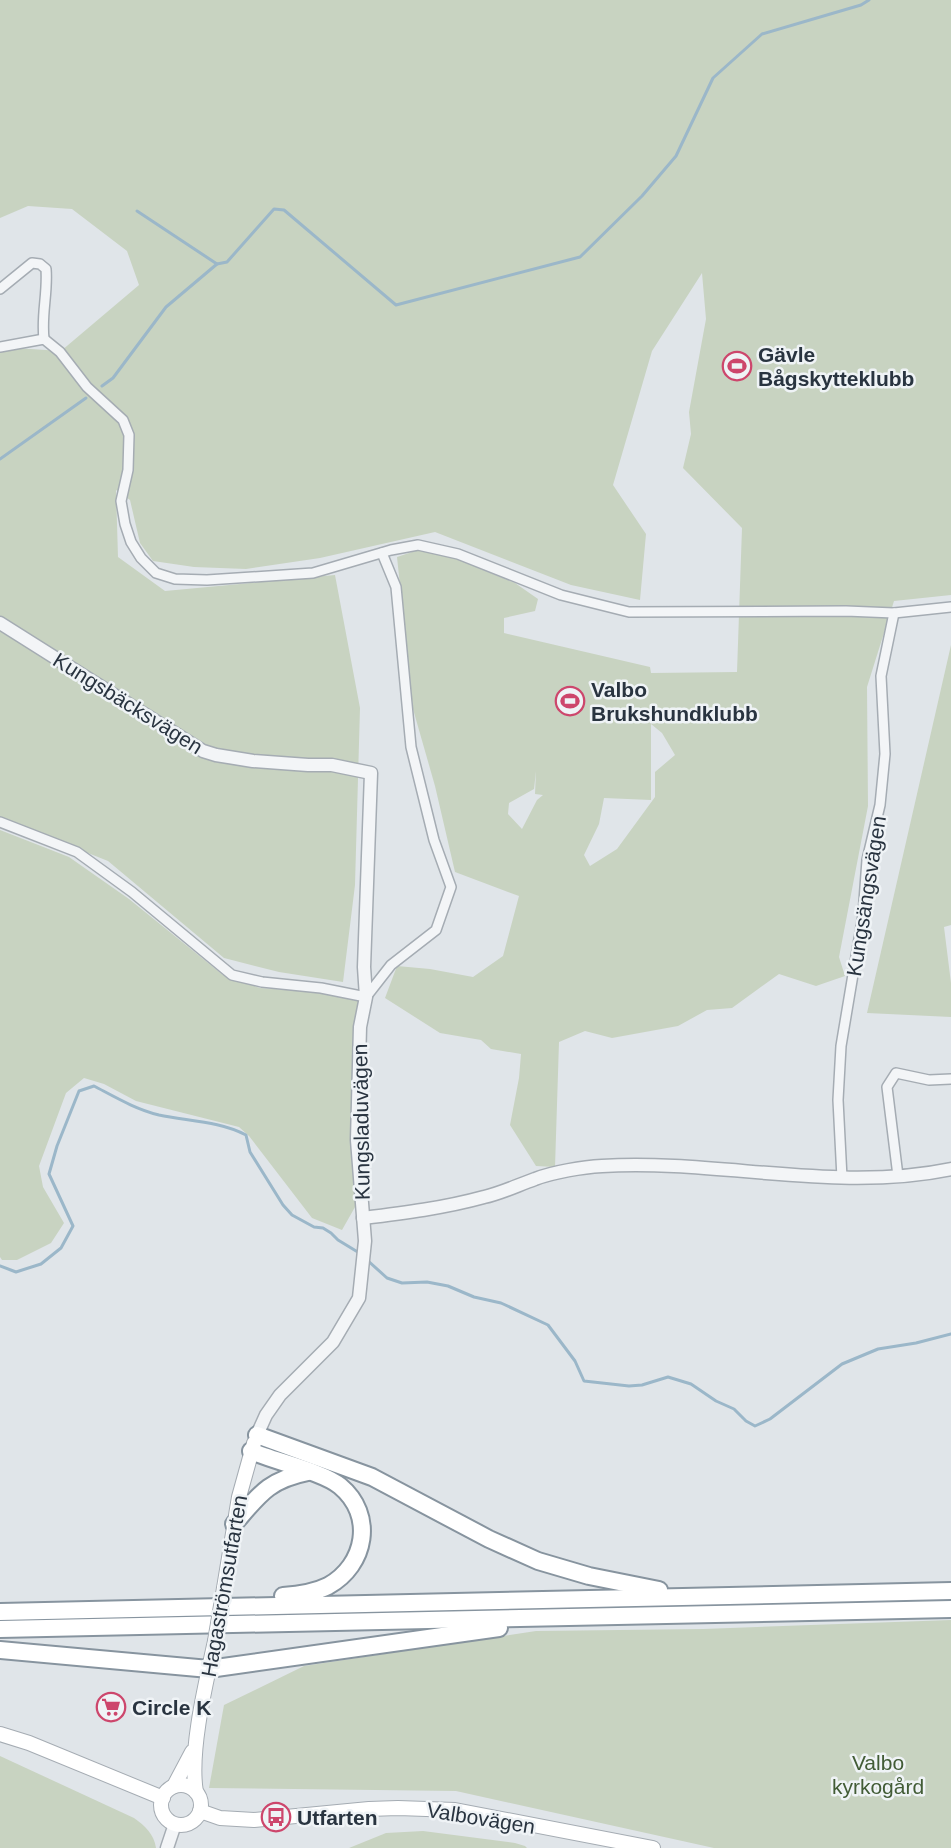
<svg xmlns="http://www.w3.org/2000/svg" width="951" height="1848" font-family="Arial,sans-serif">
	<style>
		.green { fill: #c8d3c1; fill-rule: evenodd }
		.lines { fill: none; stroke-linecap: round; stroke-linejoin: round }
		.stream { stroke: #9bb7c9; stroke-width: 3 }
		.minor-casing { stroke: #a5acb3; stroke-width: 12 }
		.tertiary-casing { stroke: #a5acb3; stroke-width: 15 }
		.secondary-casing { stroke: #a5acb3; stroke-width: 16 }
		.motorway-casing { stroke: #87949f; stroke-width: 20 }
		.minor { stroke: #f3f5f7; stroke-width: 9 }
		.tertiary { stroke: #f3f5f7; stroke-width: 12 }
		.secondary { stroke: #fff; stroke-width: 14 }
		.motorway { stroke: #fff; stroke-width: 16 }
		.secondary-bridge-casing { stroke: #a5acb3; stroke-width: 16; stroke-linecap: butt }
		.secondary-bridge { stroke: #fff; stroke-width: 14 }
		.labels { text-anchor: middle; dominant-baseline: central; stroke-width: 5; stroke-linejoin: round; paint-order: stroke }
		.poi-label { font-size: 21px; font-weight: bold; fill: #293440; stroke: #eff3f6; text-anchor: start }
		.street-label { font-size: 21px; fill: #293440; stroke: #eff3f6 }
		.park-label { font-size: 21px; fill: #425c36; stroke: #eff3f6 }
	</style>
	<rect width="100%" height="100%" fill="#e0e5e9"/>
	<g class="green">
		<path d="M0 0H951V595L894 601 867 687 868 806 839 957 845 976 816 986 779 974 732 1008 707 1010 678 1026 612 1038 585 1031 559 1042 555 1167 536 1166 510 1125 519 1078 521 1054 491 1049 481 1040 440 1033 385 998 397 966 430 969 473 977 503 956 519 896 455 872 435 786 413 709 397 557 418 550 454 558 515 583 538 599 535 611 504 618V633L650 667 651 673 737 672 742 528 683 468 691 434 689 412 706 319 702 273 652 351 613 485 646 534 640 600 571 585 435 532 320 558 246 569 194 567 153 561 140 543 130 500 116 490 118 557 165 591 335 575 360 708 355 885 343 982 279 972 224 958 108 861 0 818V347L61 351 139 285 127 251 72 209 28 206 0 218ZM651 724 662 733 675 755 655 772V797L617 849 590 866 584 855 599 824 604 798 651 800ZM536 771 535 794 543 795 537 800 522 829 508 814 509 803 534 789Z"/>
		<path d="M951 645V925L944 927 951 983V1017L867 1013Z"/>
		<path d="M0 830 69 857 129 899 223 975 260 988 317 992 362 1002 359 1200 342 1230 312 1218 249 1136 239 1127 136 1101 104 1084 84 1078 66 1093 39 1166 43 1187 64 1223 51 1243 17 1260H2L0 1257Z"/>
		<path d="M951 1620V1848H714L456 1791 209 1788 224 1705 304 1666 536 1631 703 1629Z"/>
		<path d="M0 1756 134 1818C145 1826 154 1834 156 1848H0Z"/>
		<path d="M423 1831 515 1843 525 1846 527 1848H349L386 1833Z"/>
	</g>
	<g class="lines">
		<g class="stream">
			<path d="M137 211 217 264"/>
			<path d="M102 386 113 378 166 307 217 264 227 262 274 209 284 210 396 305 580 257 642 196 676 156 713 78 762 34 861 5 869 0"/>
			<path d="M0 459 86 398"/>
			<path d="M366 1259 387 1278 402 1283 427 1282 448 1286 474 1297 501 1303 548 1325 575 1361 584 1381 629 1386 642 1385 668 1377 691 1384 716 1401 734 1409 746 1421 755 1426 770 1419 842 1364 878 1349 916 1343 951 1334"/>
			<path d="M0 1266 16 1272 41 1264 61 1248 73 1226 49 1174 57 1146 79 1091 94 1086C115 1097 135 1109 159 1115 187 1121 220 1121 246 1135L250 1152 283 1205 292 1215 314 1227 323 1228 331 1233 338 1240 361 1254"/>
		</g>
		<g class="minor-casing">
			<g id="minor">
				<path d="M0 289 32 263 40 264 46 269C48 293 41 315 44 339"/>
				<path d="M0 347 44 339 60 352 87 387 123 420 129 435 128 470 121 501 125 524 131 542 141 558 156 573 175 579 207 580 313 573 391 550 418 545 458 554 561 595 629 612 846 611 894 613 951 607"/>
				<path d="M0 822 77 852 132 892 232 975 262 982 321 988 366 997 391 965 436 930 451 887 434 840 411 747 396 587 382 553"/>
				<path d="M898 1176 887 1087 896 1073 929 1080 951 1079"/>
				<path d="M842 1178 838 1100 841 1046 863 915 867 860 880 805 885 754 881 676 894 613"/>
			</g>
		</g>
		<g class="tertiary-casing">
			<g id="tertiary">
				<path d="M0 623 203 751 216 755 253 761 308 765H332L371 773 364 967 366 997 360 1027 357 1140 365 1241 359 1298 333 1342 280 1395 266 1415 257 1435"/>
				<path d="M363 1218C404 1213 444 1208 484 1197 502 1193 518 1185 535 1179 553 1172 583 1167 602 1166 718 1159 836 1193 951 1169"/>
				<path d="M167 1848 175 1824"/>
			</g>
		</g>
		<g class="secondary-casing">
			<g id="secondary">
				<path d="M224 1588 239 1497 254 1443"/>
				<path d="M0 1734 29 1743 163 1798"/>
				<circle cx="181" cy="1805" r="20"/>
				<path d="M174 1786 192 1752"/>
				<path d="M196 1792C189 1752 206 1682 215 1641"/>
				<path d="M200 1811 220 1818 254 1820 369 1809 398 1808 455 1810 653 1848"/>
			</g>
		</g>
		<g class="motorway-casing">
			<g id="motorway">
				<path d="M257 1435 372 1477 489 1539 538 1561 589 1576 659 1590"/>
				<path d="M251 1451C274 1461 323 1472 340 1486 375 1515 366 1565 328 1586 314 1593 298 1595 283 1596"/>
				<path d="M234 1524C259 1495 268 1480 308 1472"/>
				<path d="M0 1612 951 1591"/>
				<path d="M0 1629 951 1609"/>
				<path d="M0 1650 209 1669 499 1628"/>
			</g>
		</g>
		<use href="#minor" class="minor"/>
		<use href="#tertiary" class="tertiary"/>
		<use href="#secondary" class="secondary"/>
		<use href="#motorway" class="motorway"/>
		<g class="secondary-bridge-casing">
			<path id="secondary-bridge" d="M215 1641 224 1588"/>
		</g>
		<use href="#secondary-bridge" class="secondary-bridge"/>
	</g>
	<defs>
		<g id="stadium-ring" transform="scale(1.5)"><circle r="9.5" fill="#eff3f6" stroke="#cd466c" stroke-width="1.5"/><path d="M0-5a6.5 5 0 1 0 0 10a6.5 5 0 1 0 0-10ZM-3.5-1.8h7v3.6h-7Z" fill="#cd466c"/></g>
		<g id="supermarket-ring" transform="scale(1.5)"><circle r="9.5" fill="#eff3f6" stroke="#cd466c" stroke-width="1.5"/><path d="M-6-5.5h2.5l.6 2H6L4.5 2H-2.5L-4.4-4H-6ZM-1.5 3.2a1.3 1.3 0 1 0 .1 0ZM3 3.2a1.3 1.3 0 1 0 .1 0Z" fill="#cd466c"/></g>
		<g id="bus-ring" transform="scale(1.5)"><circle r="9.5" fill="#eff3f6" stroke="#cd466c" stroke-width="1.5"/><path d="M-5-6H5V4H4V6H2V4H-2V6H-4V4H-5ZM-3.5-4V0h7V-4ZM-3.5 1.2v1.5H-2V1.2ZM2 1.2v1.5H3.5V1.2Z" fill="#cd466c"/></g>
	</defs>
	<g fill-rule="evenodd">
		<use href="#stadium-ring" x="737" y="366"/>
		<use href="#stadium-ring" x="570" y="701"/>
		<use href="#supermarket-ring" x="111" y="1707"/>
		<use href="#bus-ring" x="276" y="1817"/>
	</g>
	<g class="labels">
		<g class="poi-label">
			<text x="758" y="354">Gävle<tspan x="758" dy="24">Bågskytteklubb</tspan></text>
			<text x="591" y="689">Valbo<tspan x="591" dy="24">Brukshundklubb</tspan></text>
			<text x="132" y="1707">Circle K</text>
			<text x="297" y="1817">Utfarten</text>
		</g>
		<g class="street-label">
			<text transform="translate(128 703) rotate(32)">Kungsbäcksvägen</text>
			<text transform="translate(866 896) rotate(-81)">Kungsängsvägen</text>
			<text transform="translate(361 1122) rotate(-91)">Kungsladuvägen</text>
			<text transform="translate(224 1586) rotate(-80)">Hagaströmsutfarten</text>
			<text transform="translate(481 1818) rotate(9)">Valbovägen</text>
		</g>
		<g class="park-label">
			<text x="878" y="1762">Valbo<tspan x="878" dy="24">kyrkogård</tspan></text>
		</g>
	</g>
</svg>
